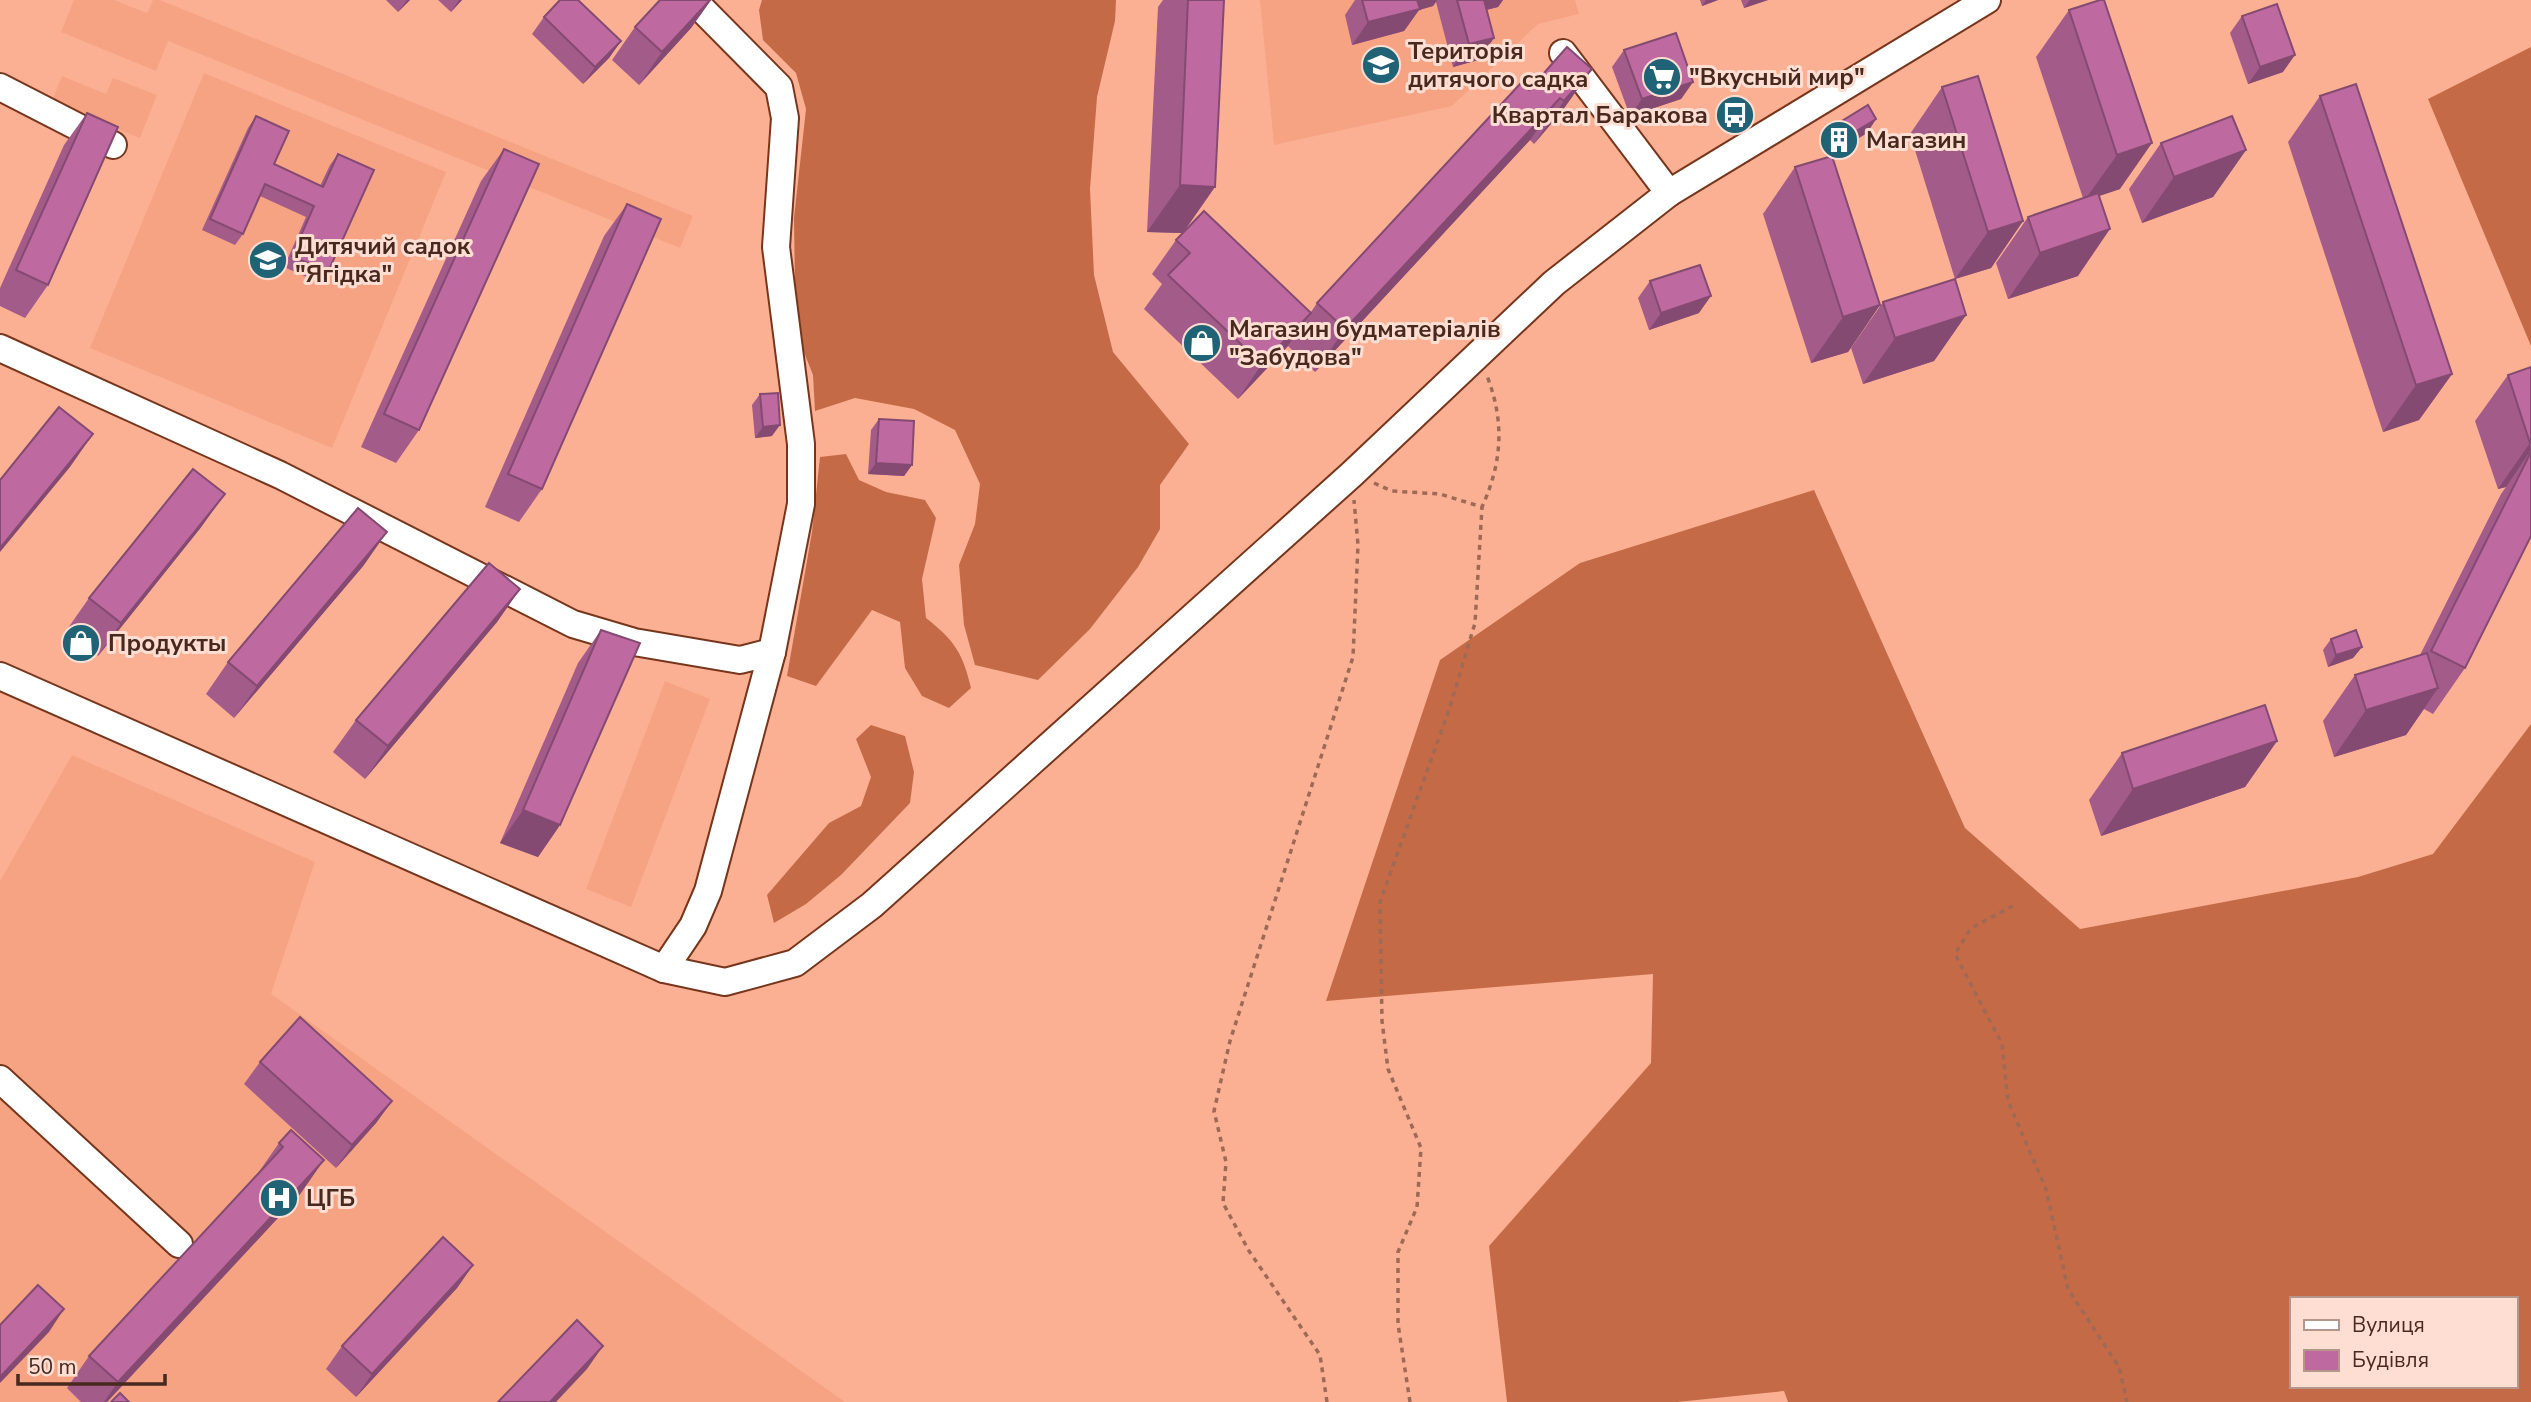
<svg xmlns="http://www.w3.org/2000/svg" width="2531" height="1402" font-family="'Nunito Sans',sans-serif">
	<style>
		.built { fill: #f6a384 }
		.forest { fill: #c56a46; fill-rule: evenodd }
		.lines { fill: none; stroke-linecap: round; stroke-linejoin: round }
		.minor-casing { stroke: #77361c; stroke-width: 30 }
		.path { stroke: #9e6a56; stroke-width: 3.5; stroke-dasharray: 5 5; stroke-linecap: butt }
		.minor { stroke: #fff; stroke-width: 26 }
		.wall { fill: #a35b8a }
		.shaded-wall { fill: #854a71 }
		.building { fill: #be6aa1; stroke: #854a71; stroke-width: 2 }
		.labels { text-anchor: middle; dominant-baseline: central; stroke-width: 6; stroke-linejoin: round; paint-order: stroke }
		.poi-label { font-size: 24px; font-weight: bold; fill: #47291e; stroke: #feded2; text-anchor: start }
	</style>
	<rect width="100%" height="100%" fill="#fcb093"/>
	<g class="built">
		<path d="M74 0H114L147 13 153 0H160L693 216 680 248 168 41 156 71 61 32Z"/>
		<path d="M1260 0H1575L1579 14 1538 24 1452 106 1274 145Z"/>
		<path d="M204 73 446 172 332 448 90 348Z"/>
		<path d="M62 76 106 94 113 78 157 95 140 138 51 103Z"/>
		<path d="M665 681 710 699 631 907 586 889Z"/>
		<path d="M72 755 315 862 271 994 845 1402H0V881Z"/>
	</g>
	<g class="forest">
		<path d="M762 0H1116L1115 21 1097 97 1090 189 1094 275 1113 352 1189 444 1160 485V529L1138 567 1090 629 1038 680 975 665 964 625 959 565 975 524 980 484 955 430 914 409 855 398 815 411 813 375 798 337 795 287 794 218 806 109 796 73 763 40 759 10Z"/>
		<path d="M2531 47V346L2428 99Z"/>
		<path d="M846 454 859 480 886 492 925 500 936 518 922 579 926 618C954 640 963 653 971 688L949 708 922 696 905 668 900 622 872 610 816 686 787 676 812 532 820 457Z"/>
		<path d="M1814 490 1965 828 2080 929 2358 877 2433 854 2531 724V1402H1788L1784 1391 1677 1402H1507L1489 1246 1651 1063 1653 974 1326 1001 1440 660 1580 563ZM2291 1299H2515V1386H2291Z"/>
		<path d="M871 725 905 736 914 772 910 803 841 875 806 904 774 923 767 895 829 823 861 806 871 777 856 739Z"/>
	</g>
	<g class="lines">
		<g class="minor-casing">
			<g id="minor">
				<path d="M1563 53 1669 193"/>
				<path d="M0 87 113 145"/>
				<path d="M0 348 280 475 573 624 634 642 740 660 772 652"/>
				<path d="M0 676 664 969 725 982 795 963 872 905 1352 474 1554 283 1669 193 1987 0"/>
				<path d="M664 969 693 926 708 891 772 652 801 504V444L776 247 785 118 779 87 693 0"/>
				<path d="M0 1079 179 1244"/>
			</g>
		</g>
		<g class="path">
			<path d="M1374 483 1392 491 1440 494 1482 507C1502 463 1505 422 1487 376"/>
			<path d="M2013 906 1971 928 1955 954 2002 1044 2008 1101 2046 1189 2068 1289 2119 1367 2127 1402"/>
			<path d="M1327 1402 1320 1355 1249 1251 1223 1203 1226 1162 1214 1111 1230 1041 1353 657 1358 545 1354 500"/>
			<path d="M1410 1402 1398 1324V1252L1417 1207 1421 1148 1388 1069 1382 1021 1380 902 1450 707 1475 623 1482 507"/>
		</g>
		<use href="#minor" class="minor"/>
	</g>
	<g class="wall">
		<path d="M386 0H410L398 12Z"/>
		<path d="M438 0H462L451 12Z"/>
		<path d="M660 0H711L691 28 639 85 612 60 635 27Z"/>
		<path d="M1163 0H1224L1183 233 1147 232 1158 7Z"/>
		<path d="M1355 0H1503L1498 7 1486 10 1494 38 1478 60 1453 67 1436 2 1433 6 1419 10 1404 31 1352 45 1345 15Z"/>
		<path d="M1700 0H1718L1702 6Z"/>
		<path d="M1741 0H1768L1744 8Z"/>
		<path d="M2104 0 2120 189 2099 196 2078 276 2008 299 1996 263 2028 217 2083 198 2036 57 2069 10Z"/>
		<path d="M2242 16 2283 72 2248 84 2230 33Z"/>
		<path d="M544 17 621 41 609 58 583 84 532 34Z"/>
		<path d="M1624 50 1693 82 1681 99 1630 116 1612 67Z"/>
		<path d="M1592 69 1562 111 1534 144 1530 140 1315 372 1288 346 1238 399 1144 309 1162 284 1152 274 1176 240 1311 312 1317 303 1529 90Z"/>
		<path d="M1942 87 2023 221 1991 268 1955 279 1910 134Z"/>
		<path d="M2320 96 2452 374 2419 420 2383 432 2288 142Z"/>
		<path d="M87 113 48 285 25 318 0 306V288L64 145Z"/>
		<path d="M256 116 274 164 320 186 330 165 338 154 328 272 320 283 284 267 306 217 260 196 243 234 235 245 202 230 248 128Z"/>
		<path d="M1876 119 1867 133 1831 155 1822 141 1832 127Z"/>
		<path d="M2161 143 2246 150 2213 197 2142 223 2129 189Z"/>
		<path d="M504 149 419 430 396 463 361 447 481 181Z"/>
		<path d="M1795 167 1880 305 1848 352 1811 363 1763 214Z"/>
		<path d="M627 204 542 489 519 522 485 507 604 236Z"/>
		<path d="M1650 281 1699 313 1649 330 1638 298Z"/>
		<path d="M1883 302 1966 315 1934 361 1863 384 1851 348Z"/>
		<path d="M2531 367V536L2465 668 2433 714 2424 709 2406 735 2334 757 2323 721 2355 675 2420 655 2501 494 2506 487 2498 489 2475 421 2508 375Z"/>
		<path d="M760 394 772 436 755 438 752 405Z"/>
		<path d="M879 419 912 465 904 476 868 474 871 430Z"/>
		<path d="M202 526 98 656 66 631 89 598Z"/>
		<path d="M364 565 234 718 206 694 228 662Z"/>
		<path d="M520 589 497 622 365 779 333 752 356 720Z"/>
		<path d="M601 630 560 825 538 857 500 843 578 663Z"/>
		<path d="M2331 639 2362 647 2353 658 2328 667 2323 650Z"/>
		<path d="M2277 741 2245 787 2101 836 2089 800 2122 753Z"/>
		<path d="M260 1062 392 1101 376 1123 336 1168 244 1084Z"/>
		<path d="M291 1130 301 1193 107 1402H81L67 1388 89 1356 256 1176 279 1143Z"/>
		<path d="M473 1265 457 1288 356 1397 326 1369 342 1346Z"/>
	</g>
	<g class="shaded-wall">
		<path d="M407 0H410L398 12Z"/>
		<path d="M459 0H462L451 12Z"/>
		<path d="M710 0H711L691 28 639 85 662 52Z"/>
		<path d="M1410 0H1437L1433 6 1419 10 1404 31 1352 45 1368 22Z"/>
		<path d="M1477 0H1503L1498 7 1466 15Z"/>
		<path d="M1706 0H1718L1702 6Z"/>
		<path d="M1750 0H1768L1744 8Z"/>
		<path d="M1494 38 1478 60 1453 67 1469 44Z"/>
		<path d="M621 41 609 58 583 84 595 67Z"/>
		<path d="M2295 55 2283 72 2248 84 2260 67Z"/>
		<path d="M1592 69 1562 111 1534 144 1564 101Z"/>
		<path d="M1693 82 1681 99 1630 116 1642 99Z"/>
		<path d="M1560 98 1530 140 1315 372 1345 329Z"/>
		<path d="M1876 119 1867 133 1831 155 1840 141Z"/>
		<path d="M2152 143 2120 189 2084 201 2117 155Z"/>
		<path d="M2246 150 2213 197 2142 223 2174 177Z"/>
		<path d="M1180 185 1215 187 1183 233 1147 232Z"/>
		<path d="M2023 221 1991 268 1955 279 1988 232Z"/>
		<path d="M2110 229 2078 276 2008 299 2040 253Z"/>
		<path d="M1711 296 1699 313 1649 330 1661 313Z"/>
		<path d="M1880 305 1848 352 1811 363 1843 317Z"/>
		<path d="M1311 313 1287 347 1238 399 1262 364Z"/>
		<path d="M1966 315 1934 361 1863 384 1895 338Z"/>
		<path d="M2452 374 2419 420 2383 432 2416 385Z"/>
		<path d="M780 425 772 436 755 438 763 427Z"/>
		<path d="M93 434 70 467 0 552V548Z"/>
		<path d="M2530 443 2531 450 2506 487 2498 489Z"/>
		<path d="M876 463 912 465 904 476 868 474Z"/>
		<path d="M225 494 202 526 98 656 121 623Z"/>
		<path d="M387 532 364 565 234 718 257 686Z"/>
		<path d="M520 589 497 622 365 779 388 746Z"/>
		<path d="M2362 647 2353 658 2328 667 2336 655Z"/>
		<path d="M2438 688 2406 735 2334 757 2366 710Z"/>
		<path d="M2277 741 2245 787 2101 836 2133 789Z"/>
		<path d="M523 810 560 825 538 857 500 843Z"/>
		<path d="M392 1101 376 1123 336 1168 352 1145Z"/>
		<path d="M324 1160 301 1193 107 1402H104L118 1382Z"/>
		<path d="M473 1265 457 1288 356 1397 372 1374Z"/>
		<path d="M64 1309 49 1332 0 1383V1377Z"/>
		<path d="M603 1346 587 1369 556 1402H550Z"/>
	</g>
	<g class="building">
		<path d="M560 0H578L621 41 595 67 544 17Z"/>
		<path d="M660 0H710L662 52 635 27Z"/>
		<path d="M1188 0H1224L1215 187 1180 185Z"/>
		<path d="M1362 0H1417L1420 9 1368 22Z"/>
		<path d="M1457 0H1484L1494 38 1469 44Z"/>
		<path d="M2100 0H2104L2152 143 2117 155 2069 10Z"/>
		<path d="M2277 4 2295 55 2260 67 2242 16Z"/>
		<path d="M1676 33 1693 82 1642 99 1624 50Z"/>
		<path d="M1567 47 1592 69 1564 101 1560 98 1345 329 1317 303 1521 83 1529 90Z"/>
		<path d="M1978 76 2023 221 1988 232 1942 87Z"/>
		<path d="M2356 84 2452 374 2416 385 2320 96Z"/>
		<path d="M1868 105 1876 119 1840 141 1832 127Z"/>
		<path d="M87 113 118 127 48 285 16 270Z"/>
		<path d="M256 116 289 131 274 164 323 187 338 154 374 170 328 272 292 256 314 206 265 184 243 234 210 219Z"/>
		<path d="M2232 116 2246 150 2174 177 2161 143Z"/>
		<path d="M504 149 539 164 419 430 384 414Z"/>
		<path d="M1832 156 1880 305 1843 317 1795 167Z"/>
		<path d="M2098 193 2110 229 2040 253 2028 217Z"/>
		<path d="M627 204 661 219 542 489 508 474Z"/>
		<path d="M1204 211 1311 313 1262 364 1168 275 1190 253 1176 240Z"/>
		<path d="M1700 265 1711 296 1661 313 1650 281Z"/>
		<path d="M1955 279 1966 315 1895 338 1883 302Z"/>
		<path d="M2531 367V443H2530L2508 375Z"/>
		<path d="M778 393 780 425 763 427 760 394Z"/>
		<path d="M59 407 93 434 0 548V480Z"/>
		<path d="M879 419 914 421 912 465 876 463Z"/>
		<path d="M2531 452V536L2465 668 2431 651Z"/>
		<path d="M193 469 225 494 121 623 89 598Z"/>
		<path d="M358 508 387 532 257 686 228 662Z"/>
		<path d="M489 563 520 589 388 746 356 720Z"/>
		<path d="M601 630 640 643 560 825 523 810Z"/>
		<path d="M2356 630 2362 647 2336 655 2331 639Z"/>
		<path d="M2427 653 2438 688 2366 710 2355 675Z"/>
		<path d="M2265 705 2277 741 2133 789 2122 753Z"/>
		<path d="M300 1017 392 1101 352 1145 260 1062Z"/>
		<path d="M291 1130 324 1160 118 1382 89 1356 283 1147 279 1143Z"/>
		<path d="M443 1237 473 1265 372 1374 342 1346Z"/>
		<path d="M38 1285 64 1309 0 1377V1325Z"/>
		<path d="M577 1320 603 1346 550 1402H498Z"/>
		<path d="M120 1393 129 1402H111Z"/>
	</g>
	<defs>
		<g id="school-disc" transform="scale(2.0125)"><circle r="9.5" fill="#216376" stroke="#feded2"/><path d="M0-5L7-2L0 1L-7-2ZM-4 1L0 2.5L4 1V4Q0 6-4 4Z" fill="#fff"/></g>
		<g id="supermarket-disc" transform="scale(2.0125)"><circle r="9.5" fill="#216376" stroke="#feded2"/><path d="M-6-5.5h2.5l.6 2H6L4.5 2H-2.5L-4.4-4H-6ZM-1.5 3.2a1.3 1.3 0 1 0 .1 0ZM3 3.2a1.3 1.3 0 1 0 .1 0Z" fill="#fff"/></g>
		<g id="bus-disc" transform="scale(2.0125)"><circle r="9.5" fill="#216376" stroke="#feded2"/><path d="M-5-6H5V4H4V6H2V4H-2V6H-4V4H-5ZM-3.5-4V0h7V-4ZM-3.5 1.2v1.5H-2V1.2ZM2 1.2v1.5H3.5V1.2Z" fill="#fff"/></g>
		<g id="building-disc" transform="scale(2.0125)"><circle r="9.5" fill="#216376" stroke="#feded2"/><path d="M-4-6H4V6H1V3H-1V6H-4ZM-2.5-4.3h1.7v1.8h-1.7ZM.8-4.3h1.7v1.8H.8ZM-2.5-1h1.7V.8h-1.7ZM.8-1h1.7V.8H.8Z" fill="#fff"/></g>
		<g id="shop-disc" transform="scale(2.0125)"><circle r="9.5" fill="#216376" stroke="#feded2"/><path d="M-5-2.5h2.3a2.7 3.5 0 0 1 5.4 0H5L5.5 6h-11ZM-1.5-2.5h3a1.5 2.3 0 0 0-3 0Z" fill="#fff"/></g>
		<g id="hospital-disc" transform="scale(2.0125)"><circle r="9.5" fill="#216376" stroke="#feded2"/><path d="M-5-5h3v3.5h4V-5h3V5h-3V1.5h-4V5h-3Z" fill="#fff"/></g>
	</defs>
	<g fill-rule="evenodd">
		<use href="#school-disc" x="1381" y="65"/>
		<use href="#supermarket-disc" x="1662" y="77"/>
		<use href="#bus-disc" x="1735" y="115"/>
		<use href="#building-disc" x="1839" y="140"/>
		<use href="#school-disc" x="268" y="260"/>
		<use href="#shop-disc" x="1202" y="343"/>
		<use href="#shop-disc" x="81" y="643"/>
		<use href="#hospital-disc" x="279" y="1198"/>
	</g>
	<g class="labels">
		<g class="poi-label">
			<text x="1408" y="51">Територія<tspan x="1408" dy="28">дитячого садка</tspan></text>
			<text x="1689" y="77">"Вкусный мир"</text>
			<text x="1708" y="115" text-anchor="end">Квартал Баракова</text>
			<text x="1866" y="140">Магазин</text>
			<text x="295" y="246">Дитячий садок<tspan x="295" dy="28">"Ягідка"</tspan></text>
			<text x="1229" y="329">Магазин будматеріалів<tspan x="1229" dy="28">"Забудова"</tspan></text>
			<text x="108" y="643">Продукты</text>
			<text x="306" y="1198">ЦГБ</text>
		</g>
	</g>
	<rect x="2290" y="1297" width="228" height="91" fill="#feded2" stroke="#b5968a" stroke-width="2"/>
	<rect x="2304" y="1320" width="35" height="10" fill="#ffffff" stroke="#b5968a" stroke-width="2"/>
	<text x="2352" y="1332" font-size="21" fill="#47291e">Вулиця</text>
	<rect x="2304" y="1350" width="35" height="21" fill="#be6aa1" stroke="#b5968a" stroke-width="2"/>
	<text x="2352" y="1367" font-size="21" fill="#47291e">Будівля</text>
	<path d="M18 1374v10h147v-10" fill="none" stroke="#47291e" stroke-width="3.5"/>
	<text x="28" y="1374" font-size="21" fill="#47291e" stroke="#feded2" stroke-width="5" paint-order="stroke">50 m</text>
</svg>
